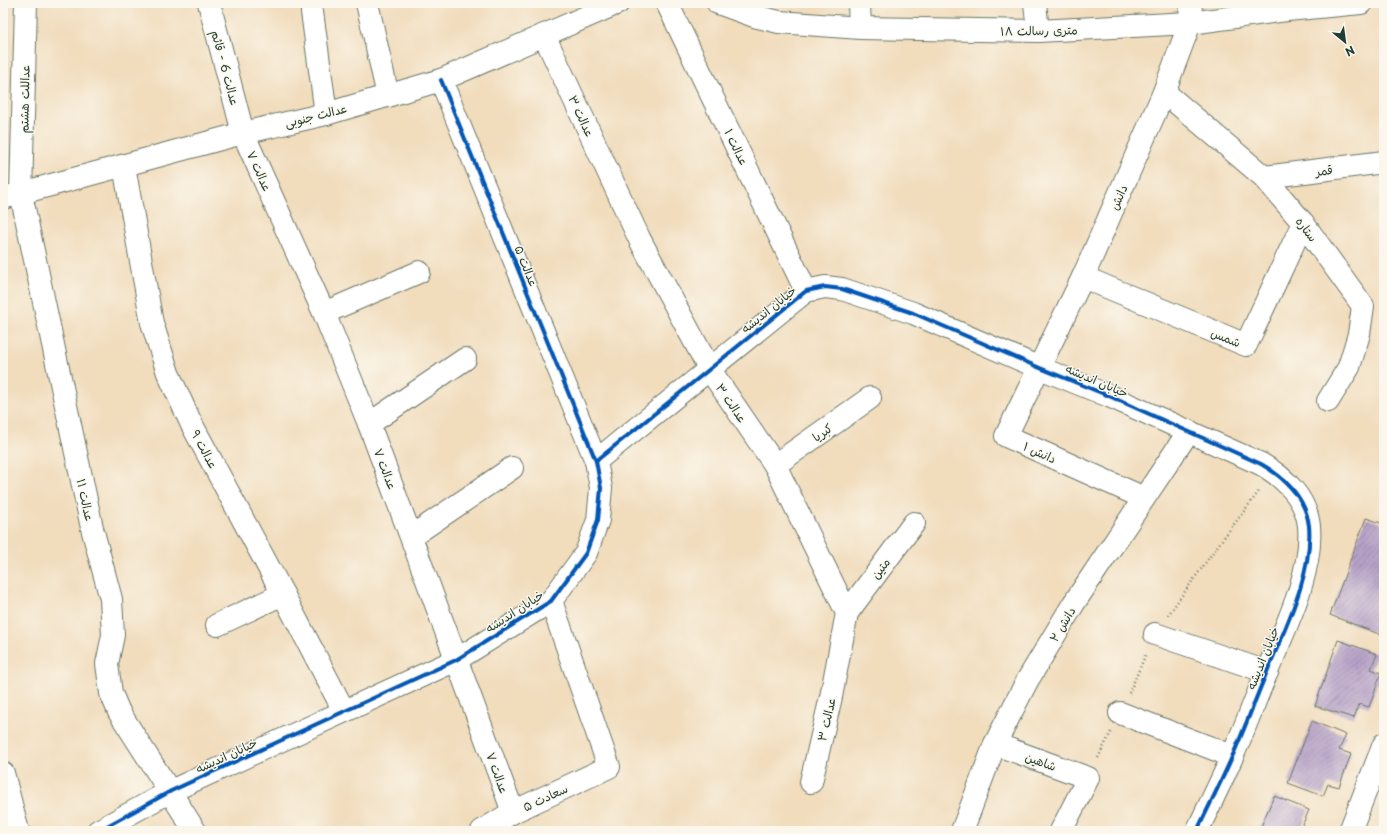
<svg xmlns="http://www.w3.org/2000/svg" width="1387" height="834" font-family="'Playpen Sans','Playpen Sans Arabic',sans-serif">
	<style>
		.building { fill: url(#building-hatch) }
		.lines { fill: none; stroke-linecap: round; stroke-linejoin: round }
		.minor-casing { stroke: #687564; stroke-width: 24 }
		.path { stroke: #687564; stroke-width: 2.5; stroke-dasharray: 1 3; stroke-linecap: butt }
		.minor { stroke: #fff; stroke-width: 22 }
		.cycleway-casing { stroke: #fbf7ec; stroke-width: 6 }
		.cycleway { stroke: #0057b8; stroke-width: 4 }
		.labels { text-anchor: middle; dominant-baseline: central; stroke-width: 3; stroke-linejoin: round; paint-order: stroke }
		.street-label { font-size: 12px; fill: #1f3d34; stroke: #fbf7ec }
	</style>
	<defs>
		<pattern id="building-hatch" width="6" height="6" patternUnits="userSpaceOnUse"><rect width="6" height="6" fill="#b6a0c8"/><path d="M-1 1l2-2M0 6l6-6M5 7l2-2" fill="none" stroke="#9384a3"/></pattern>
	</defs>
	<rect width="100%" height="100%" fill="#fbf7ec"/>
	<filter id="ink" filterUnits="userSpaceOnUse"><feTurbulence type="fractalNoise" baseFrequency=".025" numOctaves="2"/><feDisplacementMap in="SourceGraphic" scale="8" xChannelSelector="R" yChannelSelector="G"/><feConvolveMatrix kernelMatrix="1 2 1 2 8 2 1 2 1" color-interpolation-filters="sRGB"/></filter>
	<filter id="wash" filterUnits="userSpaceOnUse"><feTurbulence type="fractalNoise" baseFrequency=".012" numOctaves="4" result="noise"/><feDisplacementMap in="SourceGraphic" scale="16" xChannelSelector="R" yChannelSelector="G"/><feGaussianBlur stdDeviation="0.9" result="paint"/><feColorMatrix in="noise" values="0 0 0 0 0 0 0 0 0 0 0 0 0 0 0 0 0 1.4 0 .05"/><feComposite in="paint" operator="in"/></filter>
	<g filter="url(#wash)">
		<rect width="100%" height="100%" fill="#f1dcbc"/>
		<g id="blocks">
			<g class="building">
				<path d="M1366 518 1384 524V636L1330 615Z"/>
				<path d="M1338 640 1377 654 1371 669 1381 673 1369 707 1359 704 1354 718 1315 706Z"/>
				<path d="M1312 721 1346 735 1339 750 1351 754 1339 787 1328 784 1323 796 1288 783Z"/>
				<path d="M1274 796 1309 810 1302 826 1312 831H1259Z"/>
			</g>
		</g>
	</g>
	<g filter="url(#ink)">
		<use href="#blocks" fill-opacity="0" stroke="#687564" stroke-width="1"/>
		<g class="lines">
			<g class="minor-casing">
				<g id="minor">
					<path d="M26 3 21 194 92 528 111 599 113 635 107 664 111 693 119 712 195 831"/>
					<path d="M209 3 243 133 324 313 369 424 513 812"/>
					<path d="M367 3 388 96"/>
					<path d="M667 3 806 291"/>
					<path d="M718 3 754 16 779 22 860 28 1038 31 1190 23 1287 10 1361 3"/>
					<path d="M859 3 860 28"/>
					<path d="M1035 3 1038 31"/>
					<path d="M312 12 326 114"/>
					<path d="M544 35 640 240 710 370 775 465 847 613 831 697 811 782"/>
					<path d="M1164 92 1264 177 1303 223 1363 306 1359 334 1349 367 1328 401"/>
					<path d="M124 166 152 323 168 373 191 423 283 594 344 711"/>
					<path d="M1264 177 1384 162"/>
					<path d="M3 198 243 133 326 114 441 80 618 3"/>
					<path d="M1083 277 1246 345 1303 223"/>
					<path d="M324 313 419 272"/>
					<path d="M369 424 465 359"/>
					<path d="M596 461 806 291 825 287 842 289 913 313 1040 368 1109 396 1261 464C1284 477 1306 498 1309 526 1313 572 1286 626 1269 667 1256 697 1245 728 1232 757 1221 782 1209 806 1197 831"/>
					<path d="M775 465 870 398"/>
					<path d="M1144 498 1006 436 1083 277 1164 92 1190 23 1191 3"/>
					<path d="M412 536 512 468"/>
					<path d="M847 613 914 523"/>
					<path d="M217 625 283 594"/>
					<path d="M1155 634 1267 672"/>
					<path d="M1120 713 1232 756"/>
					<path d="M995 744 1088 778 1061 831"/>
					<path d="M3 773 18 831"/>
					<path d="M98 831 171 791 456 660 551 601 586 553 598 520 601 488 596 461 441 80"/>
					<path d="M482 831 513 812 609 767 551 601"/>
					<path d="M962 831 995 744 1027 681 1074 603 1189 431"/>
					<path d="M1350 831 1384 744"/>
				</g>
			</g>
			<g class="path">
				<path d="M1168 615 1219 544 1260 490"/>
				<path d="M1129 693 1146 654"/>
				<path d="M1098 758 1111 732"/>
			</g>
			<use href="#minor" class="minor"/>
			<g class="cycleway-casing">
				<g id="cycleway">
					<path d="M596 461 806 291 825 287 842 289 913 313 1040 368 1109 396 1261 464C1284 477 1306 498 1309 526 1313 572 1286 626 1269 667 1256 697 1245 728 1232 757 1221 782 1209 806 1197 831"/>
					<path d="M98 831 171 791 456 660 551 601 586 553 598 520 601 488 596 461 441 80"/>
				</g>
			</g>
			<use href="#cycleway" class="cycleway"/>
		</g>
	</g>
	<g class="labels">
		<g class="street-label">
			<text transform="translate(1039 30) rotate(-1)">۱۸ متری رسالت</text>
			<text transform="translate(226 68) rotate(75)">عدالت 6 - قائم</text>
			<text transform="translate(24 99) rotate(-89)">عداللت هشتم</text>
			<text transform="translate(316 115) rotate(-14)">عدالت جنوبی</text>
			<text transform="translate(582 116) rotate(65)">عدالت ۳</text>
			<text transform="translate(737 147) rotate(64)">عدالت ۱</text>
			<text transform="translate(1324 170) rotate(-7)">قمر</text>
			<text transform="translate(260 171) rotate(66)">عدالت ۷</text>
			<text transform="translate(1118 197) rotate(-66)">دانش</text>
			<text transform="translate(1307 229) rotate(53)">ستاره</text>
			<text transform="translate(527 266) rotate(68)">عدالت ۵</text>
			<text transform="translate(768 309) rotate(-39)">خیابان اندیشه</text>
			<text transform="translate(1226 337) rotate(22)">شمس</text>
			<text transform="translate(1097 380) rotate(23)">خیابان اندیشه</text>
			<text transform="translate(732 403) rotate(56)">عدالت ۳</text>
			<text transform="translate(822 432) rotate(-35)">کبریا</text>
			<text transform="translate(205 449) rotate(62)">عدالت ۹</text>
			<text transform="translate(1040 452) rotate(24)">دانش ۱</text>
			<text transform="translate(386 469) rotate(69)">عدالت ۷</text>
			<text transform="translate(86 500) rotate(78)">عدالت ۱۱</text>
			<text transform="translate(880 568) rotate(-53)">متین</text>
			<text transform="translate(514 611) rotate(-33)">خیابان اندیشه</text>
			<text transform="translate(1062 624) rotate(-59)">دانش ۲</text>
			<text transform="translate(1262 658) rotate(-68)">خیابان اندیشه</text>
			<text transform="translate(826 719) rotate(-77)">عدالت ۳</text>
			<text transform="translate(226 755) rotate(-25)">خیابان اندیشه</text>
			<text transform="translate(1041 761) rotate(20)">شاهین</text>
			<text transform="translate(498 773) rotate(70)">عدالت ۷</text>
			<text transform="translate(545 797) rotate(-25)">سعادت ۵</text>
		</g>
	</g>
	<rect width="1387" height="834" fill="none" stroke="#fbf7ec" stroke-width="16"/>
	<g transform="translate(1345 42) rotate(151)" stroke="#fbf7ec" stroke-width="3" paint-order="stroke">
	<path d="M0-3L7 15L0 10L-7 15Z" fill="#1f3d34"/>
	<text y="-6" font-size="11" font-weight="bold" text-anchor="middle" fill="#1f3d34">N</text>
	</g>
</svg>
